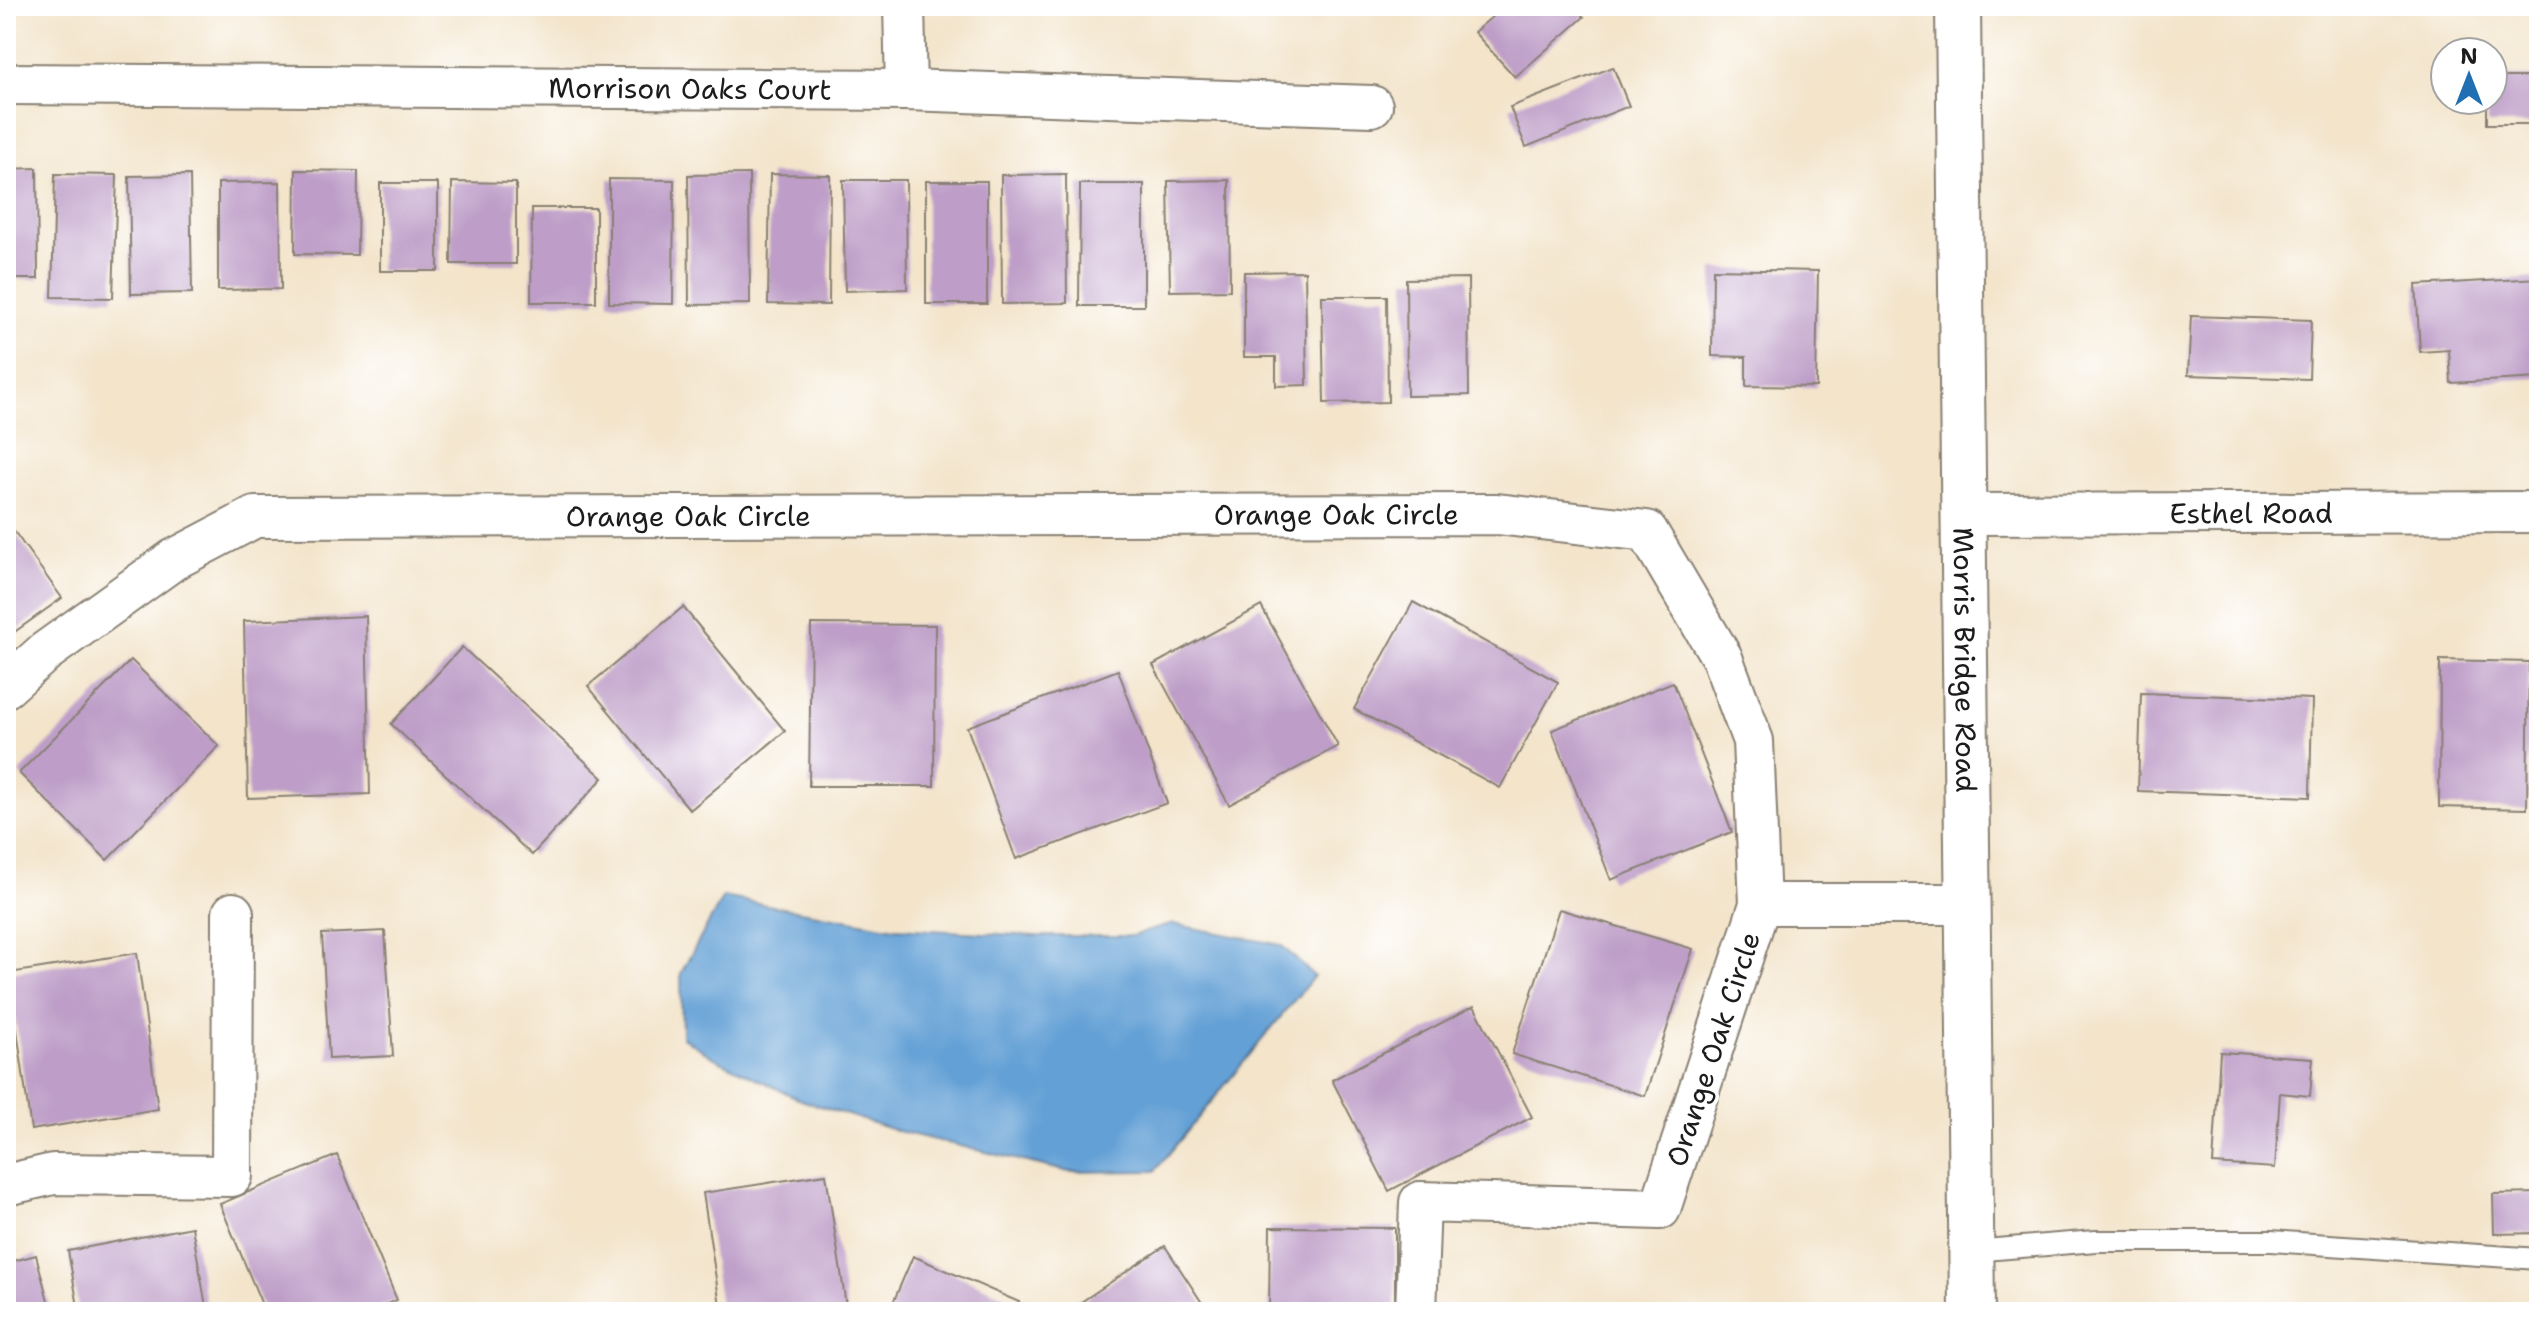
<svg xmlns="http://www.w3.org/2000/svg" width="2545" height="1318" font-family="'Shantell Sans',sans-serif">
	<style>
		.water { fill: #64a0d5; stroke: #405e78; stroke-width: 2 }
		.building { fill: #be9ec8 }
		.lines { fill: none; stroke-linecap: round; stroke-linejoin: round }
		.lane-casing { stroke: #888073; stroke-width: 24 }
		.street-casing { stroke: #888073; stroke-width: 44 }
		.secondary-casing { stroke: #888073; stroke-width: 48 }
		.lane { stroke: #fff; stroke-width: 20 }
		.street { stroke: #fff; stroke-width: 40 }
		.secondary { stroke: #fff; stroke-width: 44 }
		.labels { text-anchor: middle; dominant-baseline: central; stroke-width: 7; stroke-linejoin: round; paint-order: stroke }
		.street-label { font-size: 28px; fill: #1c1c1c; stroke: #fff }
	</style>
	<rect width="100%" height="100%" fill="#fff"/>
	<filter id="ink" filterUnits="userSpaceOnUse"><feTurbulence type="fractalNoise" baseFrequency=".0125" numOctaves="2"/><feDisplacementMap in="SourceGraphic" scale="16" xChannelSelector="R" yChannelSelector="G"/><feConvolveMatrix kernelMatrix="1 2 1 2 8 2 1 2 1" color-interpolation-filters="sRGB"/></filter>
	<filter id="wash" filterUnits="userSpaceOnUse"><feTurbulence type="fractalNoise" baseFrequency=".006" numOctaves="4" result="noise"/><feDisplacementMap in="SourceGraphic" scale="32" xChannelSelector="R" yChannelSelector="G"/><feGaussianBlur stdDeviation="1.8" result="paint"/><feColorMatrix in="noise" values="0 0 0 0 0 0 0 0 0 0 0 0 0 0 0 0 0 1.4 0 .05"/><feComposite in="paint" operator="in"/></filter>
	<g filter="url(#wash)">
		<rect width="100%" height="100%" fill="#f3e4ca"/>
		<path class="water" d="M723 897 895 928 1035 936H1131L1173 924 1281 945 1314 976 1155 1171 1069 1172 897 1131 801 1100 714 1058 682 1037 681 973Z"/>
		<g id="blocks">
			<g class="building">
				<path d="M1505 6H1574L1584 17 1515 77 1474 32Z"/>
				<path d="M1613 67 1629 106 1526 147 1510 107Z"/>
				<path d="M2493 77H2539V124H2487V100H2493Z"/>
				<path d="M37 168 38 279H6V169Z"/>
				<path d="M296 170 358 171 357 255 295 254Z"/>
				<path d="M55 174 117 175 113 298 52 297Z"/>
				<path d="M749 174 750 304 689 305 688 175Z"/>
				<path d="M770 174 830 175 829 305 768 304Z"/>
				<path d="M1066 174 1067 303 1002 304 1001 175Z"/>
				<path d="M190 175 192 293 131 294 129 176Z"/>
				<path d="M609 179 674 180 673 304 609 303Z"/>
				<path d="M843 180H906L907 289 845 291Z"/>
				<path d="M1229 180 1230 290 1170 291 1168 181Z"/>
				<rect x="926" y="181" width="61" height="123"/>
				<path d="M280 182 281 289 218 290V183Z"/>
				<path d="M452 182 516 183V264H451Z"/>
				<rect x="380" y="183" width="58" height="88"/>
				<path d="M1080 184H1144V306H1079Z"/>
				<path d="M532 208H596V302H531Z"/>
				<path d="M1713 269 1818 271 1816 387 1746 386V357L1712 356Z"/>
				<path d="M1305 271 1307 385 1276 386V357H1244V272Z"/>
				<path d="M1468 278 1469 395 1407 396 1406 279Z"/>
				<path d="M2539 278V378L2451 383 2449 350 2420 352 2416 285Z"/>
				<path d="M1322 296H1387L1388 402 1324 403Z"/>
				<path d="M2191 316 2311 320 2309 379 2188 375Z"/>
				<path d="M6 520 62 598 6 638Z"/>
				<path d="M1413 602 1558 682 1500 788 1354 709Z"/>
				<path d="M1261 606 1338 746 1229 805 1153 665Z"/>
				<path d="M683 607 785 731 690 810 588 686Z"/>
				<path d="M366 616 370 794 248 798 244 621Z"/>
				<path d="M811 624 935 625 934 786H809Z"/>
				<path d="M462 647 603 778 532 855 391 724Z"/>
				<path d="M131 660 219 746 107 860 19 773Z"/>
				<path d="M2440 660 2529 662 2527 809 2439 807Z"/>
				<path d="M1118 670 1167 803 1016 859 967 727Z"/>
				<path d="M1673 682 1732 832 1611 880 1552 730Z"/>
				<path d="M2141 693 2312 699 2310 797 2138 791Z"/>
				<path d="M1559 909 1693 949 1645 1096 1512 1054Z"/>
				<path d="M385 931 393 1056 329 1059 322 934Z"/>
				<path d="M137 953 158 1109 31 1130 9 973Z"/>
				<path d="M1474 1006 1532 1117 1389 1191 1332 1080Z"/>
				<path d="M2220 1052 2313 1058 2310 1096 2280 1093 2275 1168 2213 1164Z"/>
				<path d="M337 1155 397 1300 369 1312H265L220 1204Z"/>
				<path d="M826 1174 847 1312H721L703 1193Z"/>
				<path d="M2539 1193V1233L2494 1234 2493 1194Z"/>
				<path d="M192 1227 207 1312H79L68 1251Z"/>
				<path d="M1270 1227 1395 1228V1312H1269Z"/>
				<path d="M1165 1246 1208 1312H1066Z"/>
				<path d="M36 1255 51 1312H6V1263Z"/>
				<path d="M913 1256 1019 1302 1014 1312H889Z"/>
			</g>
		</g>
	</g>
	<g filter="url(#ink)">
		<use href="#blocks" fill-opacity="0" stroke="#888073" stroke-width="2"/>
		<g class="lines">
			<g class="lane-casing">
				<path id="lane" d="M1972 1251 2096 1241H2271L2539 1259"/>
			</g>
			<g class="street-casing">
				<g id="street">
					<path d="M904 6 906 90"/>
					<path id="s1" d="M6 84 906 90 1372 106"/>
					<path id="s2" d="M1963 514 2539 512"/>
					<path id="s3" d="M6 687 45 652 173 560 255 517 1497 514 1647 531 1722 658 1753 741 1760 904 1660 1209 1420 1202 1416 1312"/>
					<path d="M1760 904H1968"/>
					<path d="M6 1185 53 1174 232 1176 233 913"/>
				</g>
			</g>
			<g class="secondary-casing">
				<g id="secondary">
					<path id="s4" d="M1958 6 1972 1312"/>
				</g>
			</g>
			<use href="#lane" class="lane"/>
			<use href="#street" class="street"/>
			<use href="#secondary" class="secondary"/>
		</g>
	</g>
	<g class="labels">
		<g class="street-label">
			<text stroke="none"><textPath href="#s1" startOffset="684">Morrison Oaks Court</textPath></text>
			<text stroke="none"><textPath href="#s2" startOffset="288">Esthel Road</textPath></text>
			<text stroke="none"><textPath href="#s3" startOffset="1384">Orange Oak Circle</textPath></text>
			<text stroke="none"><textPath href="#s3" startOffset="736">Orange Oak Circle</textPath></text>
			<text stroke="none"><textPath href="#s4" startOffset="654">Morris Bridge Road</textPath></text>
			<text transform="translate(1713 1049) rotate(-72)">Orange Oak Circle</text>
		</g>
	</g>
	<rect width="2545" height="1318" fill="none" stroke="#fff" stroke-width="32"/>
	<g transform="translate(2469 76)"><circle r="38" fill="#ffffff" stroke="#a4a4a4" stroke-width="2"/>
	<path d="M0-6L14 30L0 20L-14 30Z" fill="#1f6fb2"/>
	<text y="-12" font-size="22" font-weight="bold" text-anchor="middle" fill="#1c1c1c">N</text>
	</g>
</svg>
